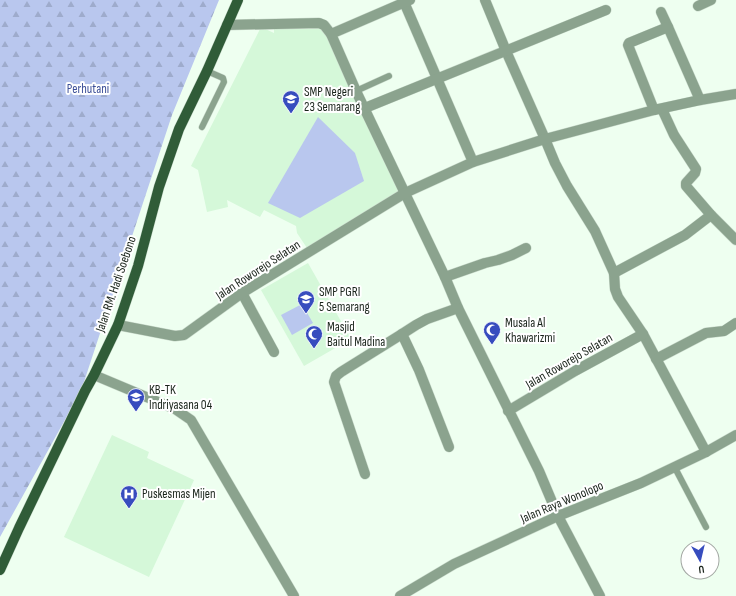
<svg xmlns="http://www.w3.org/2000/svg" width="736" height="596" font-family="'Sofia Sans Condensed',sans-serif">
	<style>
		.built { fill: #d5f8d9 }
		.forest { fill: url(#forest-firs) }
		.garden { fill: #b9c7ee }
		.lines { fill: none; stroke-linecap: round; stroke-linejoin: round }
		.service-casing { stroke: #ccdcce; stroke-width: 7 }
		.minor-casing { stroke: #ccdcce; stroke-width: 11 }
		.primary-casing { stroke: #ccdcce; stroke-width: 11 }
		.service { stroke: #8ba38e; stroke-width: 6 }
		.minor { stroke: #8ba38e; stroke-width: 10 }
		.primary { stroke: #305c38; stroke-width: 10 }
		.labels { text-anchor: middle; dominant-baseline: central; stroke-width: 4; stroke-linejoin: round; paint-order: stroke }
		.park-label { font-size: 13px; fill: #3b4e97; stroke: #fff }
		.poi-label { font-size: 13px; fill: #19231a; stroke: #fff; text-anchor: start }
		.street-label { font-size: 13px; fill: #19231a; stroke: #fff }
	</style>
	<defs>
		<pattern id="forest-firs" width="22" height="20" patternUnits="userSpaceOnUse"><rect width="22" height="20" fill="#b9c7ee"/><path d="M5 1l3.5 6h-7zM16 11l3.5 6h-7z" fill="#9eabcc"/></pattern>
	</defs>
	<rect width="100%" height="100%" fill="#eefff0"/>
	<g class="built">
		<path d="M261 27 274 33V29L325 28 405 190 307 248 297 233 296 226 264 210 260 217 227 200 228 207 207 212 198 170 191 166Z"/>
		<path d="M308 263 351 339 304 366 261 290Z"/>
		<path d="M112 435 149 452 147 458 194 480 149 577 64 537Z"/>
	</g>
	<path class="forest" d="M0 0H219L172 115 81 391 0 537Z"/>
	<g class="garden">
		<path d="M318 117 355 153 364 181 300 218 268 203Z"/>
		<path d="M302 304 313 323 292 335 281 315Z"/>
	</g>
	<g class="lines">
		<g class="service-casing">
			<g id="service">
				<path d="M356 91 389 76"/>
				<path d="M202 127 224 82 223 78 207 71"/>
				<path d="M674 466 706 527"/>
			</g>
		</g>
		<g class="minor-casing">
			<g id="minor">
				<path d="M485 0 506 51 545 139 555 163 567 186 595 231 614 273 615 289 618 297 643 334 706 452"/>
				<path d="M404 2 473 162"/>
				<path d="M698 6 711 0"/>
				<path d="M661 12 668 27"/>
				<path d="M227 25 319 23 324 25 331 34 356 91 445 277 458 308 539 471 558 516 600 596"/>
				<path d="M331 34 410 0"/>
				<path d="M365 108 606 10"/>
				<path d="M662 109 674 135 696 169 695 173 686 183V186L711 215 736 240"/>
				<path d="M654 110 628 45 629 43 668 27 700 100"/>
				<path d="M614 273 685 235 711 215"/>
				<path d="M445 277 485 263 498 260 512 255 526 248"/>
				<path d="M242 293 274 352"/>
				<path d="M118 325 175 336 184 335 242 293 405 193 473 162 545 139 654 110 700 100 736 94"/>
				<path d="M402 334 416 325 427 319 458 308"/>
				<path d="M656 359 706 333 724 331 736 323"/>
				<path d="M94 375 175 409 191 420 294 596"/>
				<path d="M508 411 575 371 643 334"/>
				<path d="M365 474 334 382 336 376 341 372 402 334 419 370 449 447"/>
				<path d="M400 596 454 564 558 516 641 483 706 452 736 435"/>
			</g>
		</g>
		<g class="primary-casing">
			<path id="primary" d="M0 570 19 528 85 391 94 375 118 325 138 266 159 187 179 129 207 71 238 0"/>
		</g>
		<use href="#service" class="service"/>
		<use href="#minor" class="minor"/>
		<use href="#primary" class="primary"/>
	</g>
	<defs>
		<g id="school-pin" transform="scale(0.9)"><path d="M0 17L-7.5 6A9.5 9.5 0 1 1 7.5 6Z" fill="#374cbe" stroke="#fff"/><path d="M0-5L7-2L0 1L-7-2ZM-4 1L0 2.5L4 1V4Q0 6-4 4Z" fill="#fff"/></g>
		<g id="mosque-pin" transform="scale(0.9)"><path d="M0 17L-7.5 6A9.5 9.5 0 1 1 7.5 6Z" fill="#374cbe" stroke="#fff"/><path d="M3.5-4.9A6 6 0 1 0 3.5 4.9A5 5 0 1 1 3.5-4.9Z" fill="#fff"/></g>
		<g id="hospital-pin" transform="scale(0.9)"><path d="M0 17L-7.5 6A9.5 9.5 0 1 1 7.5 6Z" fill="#374cbe" stroke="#fff"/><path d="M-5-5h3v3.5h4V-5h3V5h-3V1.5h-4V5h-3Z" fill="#fff"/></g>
	</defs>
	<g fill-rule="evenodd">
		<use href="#school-pin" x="291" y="99"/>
		<use href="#school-pin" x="306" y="299"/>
		<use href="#mosque-pin" x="492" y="330"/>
		<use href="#mosque-pin" x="314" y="334"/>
		<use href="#school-pin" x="136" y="397"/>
		<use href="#hospital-pin" x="129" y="494"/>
	</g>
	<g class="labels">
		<g class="park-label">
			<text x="88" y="89">Perhutani</text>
		</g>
		<g class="poi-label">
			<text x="304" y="92">SMP Negeri<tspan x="304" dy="15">23 Semarang</tspan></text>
			<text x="319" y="292">SMP PGRI<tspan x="319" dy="15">5 Semarang</tspan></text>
			<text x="505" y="323">Musala Al<tspan x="505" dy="15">Khawarizmi</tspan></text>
			<text x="327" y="327">Masjid<tspan x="327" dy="15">Baitul Madina</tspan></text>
			<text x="149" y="390">KB-TK<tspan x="149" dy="15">Indriyasana 04</tspan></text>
			<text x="142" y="494">Puskesmas Mijen</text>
		</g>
		<g class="street-label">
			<text transform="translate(258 270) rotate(-33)">Jalan Roworejo Selatan</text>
			<text transform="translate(116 284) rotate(-71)">Jalan RM. Hadi Soebono</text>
			<text transform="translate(569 361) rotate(-30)">Jalan Roworejo Selatan</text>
			<text transform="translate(562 502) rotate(-23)">Jalan Raya Wonolopo</text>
		</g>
	</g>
	<g transform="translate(700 560) rotate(172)"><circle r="19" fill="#ffffff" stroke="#a3a7a3"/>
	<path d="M0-3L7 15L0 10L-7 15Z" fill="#374cbe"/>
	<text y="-6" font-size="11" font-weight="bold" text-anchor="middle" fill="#19231a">U</text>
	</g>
</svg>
